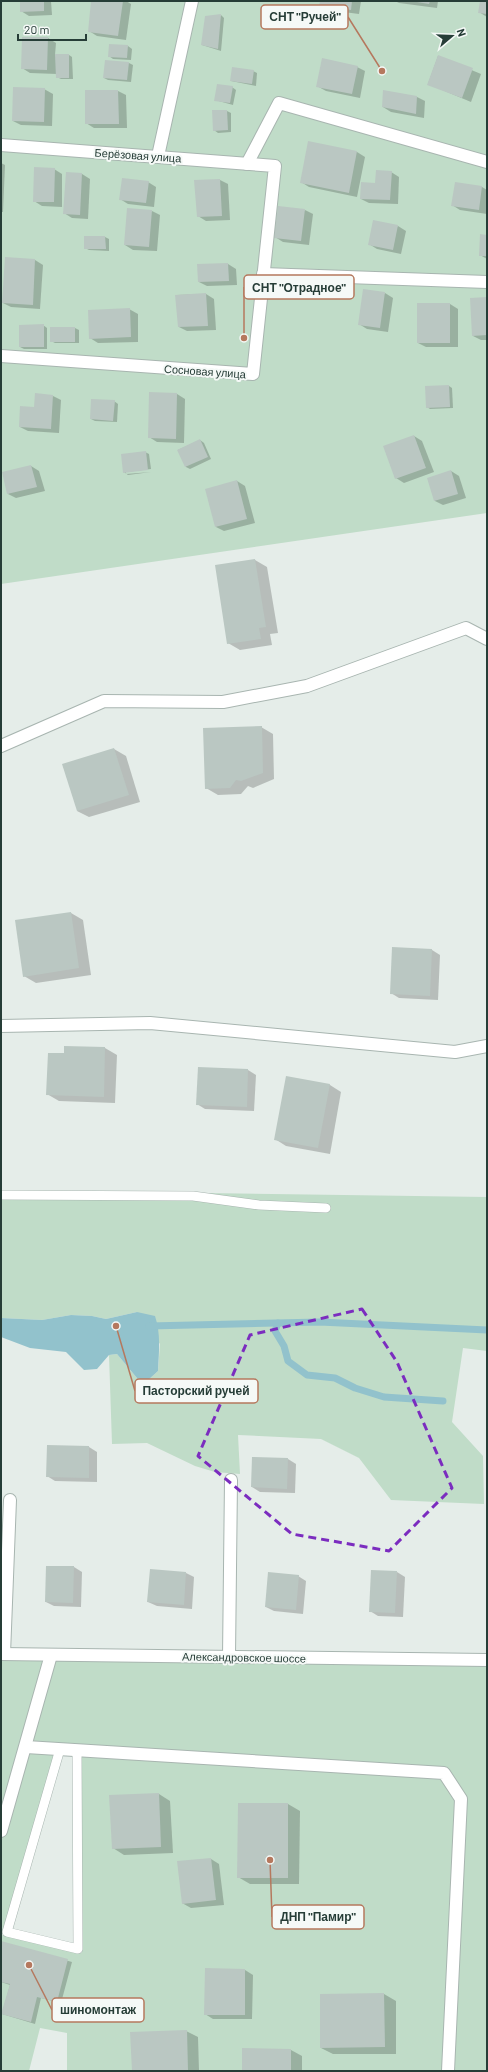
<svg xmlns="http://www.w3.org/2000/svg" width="488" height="2072" font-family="Barlow,sans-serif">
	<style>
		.green { fill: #c0dcc8; fill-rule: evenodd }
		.water { fill: #92c2cc }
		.shadow { fill: #0003 }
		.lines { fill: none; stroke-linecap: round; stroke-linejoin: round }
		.stream { stroke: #92c2cc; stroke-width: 7 }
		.building { fill: #bac7c2 }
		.service-casing { stroke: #a8b5b0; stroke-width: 10 }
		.minor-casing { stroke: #a8b5b0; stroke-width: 14 }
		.tertiary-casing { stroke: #a8b5b0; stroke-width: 14 }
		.service { stroke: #fff; stroke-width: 9 }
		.minor { stroke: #fff; stroke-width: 12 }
		.tertiary { stroke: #fff; stroke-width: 12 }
		.marked { fill: none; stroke: #7b2cbf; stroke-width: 3; stroke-dasharray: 8 5; stroke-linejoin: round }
		.labels { text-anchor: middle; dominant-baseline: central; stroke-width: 4; stroke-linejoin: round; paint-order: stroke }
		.street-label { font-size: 11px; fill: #263d37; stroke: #f5f9f7 }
		.leader { fill: none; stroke: #b5785e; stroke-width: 1.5 }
		.callout-dot { fill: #b5785e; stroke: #f5f9f7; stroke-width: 1.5 }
		.callout { fill: #f5f9f7; stroke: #b5785e; stroke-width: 1.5 }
		.callout-label { font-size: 12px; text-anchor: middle; font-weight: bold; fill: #263d37 }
	</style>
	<rect width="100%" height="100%" fill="#e5ede9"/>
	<g class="green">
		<path d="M1 1H487V513L1 584Z"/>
		<path d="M1 1190 487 1197V1351L463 1348 452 1422 483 1456 484 1504 391 1500 359 1458 321 1439 238 1435 240 1474 215 1472 195 1466 147 1443 112 1444 109 1355 117 1354 137 1378 147 1381 158 1371 160 1344 137 1312 106 1319 92 1316 71 1315 42 1320 1 1318Z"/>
		<path d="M1 1654 487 1660V2071H67V2033L40 2028 29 2071H1ZM57 1750 80 1751 82 1953 2 1935Z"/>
	</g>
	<path class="water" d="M137 1312 155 1316C161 1334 159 1352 158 1371L147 1381 137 1378 117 1354 109 1355 97 1369 84 1370 66 1352 30 1348 1 1337V1318L42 1320 71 1315 92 1316 106 1319Z"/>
	<g class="shadow">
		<path d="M21 1H51L52 15 29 16 21 11Z"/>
		<path d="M92 1H126L131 4 126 40 97 36 89 31Z"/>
		<path d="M321 1H361L359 14 328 10 320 5Z"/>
		<path d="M395 1H438L437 8 399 3Z"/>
		<path d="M481 1H487V17L479 12Z"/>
		<path d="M221 15 224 18 221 51 202 45Z"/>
		<path d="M48 38 56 43 55 55H69L72 57 73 79H61L57 77V74L30 73 22 68Z"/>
		<path d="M128 46 132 49 131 60 113 59 109 56Z"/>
		<path d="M438 56 481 74 471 102 428 84Z"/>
		<path d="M129 63 133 65 131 82 108 80 104 78Z"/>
		<path d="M357 67 365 71 360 98 326 91 317 86Z"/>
		<path d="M253 71 257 73 256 86 231 81Z"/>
		<path d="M232 87 236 90 233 105 215 100Z"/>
		<path d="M44 89 53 94 52 126 21 125 13 121Z"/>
		<path d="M86 91H118L126 95 127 128H94L86 123Z"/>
		<path d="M384 91 417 97 425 101 424 118 391 112 383 107Z"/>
		<path d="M227 111 231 113V132L218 133 214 130Z"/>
		<path d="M309 143 357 152 365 157 357 197 309 187 301 182Z"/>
		<path d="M1 163 5 165 3 212H1Z"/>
		<path d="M54 169 62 174V207L42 206 34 201Z"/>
		<path d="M391 172 399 177 398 204 369 203 361 199Z"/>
		<path d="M67 173 82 174 90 179 88 219 72 218 64 213Z"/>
		<path d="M220 180 228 184 230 220 206 221 198 216 195 181Z"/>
		<path d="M148 182 156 187 154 207 128 204 120 199Z"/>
		<path d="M456 183 482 187 487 190V214L460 210 452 205Z"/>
		<path d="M305 210 313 214 309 245 283 242 275 237Z"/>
		<path d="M152 211 160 215 157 251 133 250 125 245Z"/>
		<path d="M398 226 406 231 401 254 377 249 369 244Z"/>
		<path d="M487 236V259L480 255Z"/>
		<path d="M85 237H105L109 239V251L89 250 85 248Z"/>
		<path d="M6 258 35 260 43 265 40 309 11 307 3 303Z"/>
		<path d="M228 264 236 269 237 285 207 286 199 282 198 265Z"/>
		<path d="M385 293 393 298 388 332 367 329 359 324Z"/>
		<path d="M206 294 214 299 216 330 187 331 179 327 177 295Z"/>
		<path d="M487 298V340H481L473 336Z"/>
		<path d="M450 304 458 309V347H426L418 343Z"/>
		<path d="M129 309 138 314V342L98 343 90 338Z"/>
		<path d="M43 325 47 328V349H24L20 347Z"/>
		<path d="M75 328 79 330V343H55L51 341Z"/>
		<path d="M449 386 452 388 453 408 430 409 427 407Z"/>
		<path d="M177 394 185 399 184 443 157 442 149 437Z"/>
		<path d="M53 396 61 400 59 433 28 431 20 427 35 408Z"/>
		<path d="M114 401 118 404 117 422 95 421 91 419Z"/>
		<path d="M414 436 422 441 434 472 404 483 396 478Z"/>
		<path d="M200 440 204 443 211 459 190 469 186 467 178 450Z"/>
		<path d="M145 452 149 454 151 469 126 472V474L151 472 128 475 124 472Z"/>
		<path d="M31 466 39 471 45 491 16 498 8 494Z"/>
		<path d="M451 471 459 476 466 498 443 505 435 501 428 479Z"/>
		<path d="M237 481 245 486 255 523 224 531 216 527Z"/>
		<path d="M255 560 267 567 278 633 270 634 272 645 240 650 228 643 216 566Z"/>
		<path d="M261 727 273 734 274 779 253 788 248 786 241 794 218 795 206 788Z"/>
		<path d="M114 749 126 756 140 802 89 817 77 811Z"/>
		<path d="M71 913 83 920 91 975 36 983 24 976Z"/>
		<path d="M393 948 432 950 440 955 438 1000 399 998 391 993Z"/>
		<path d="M65 1047 105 1048 117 1055 115 1103 59 1101 47 1094 64 1054Z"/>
		<path d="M248 1070 256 1075 254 1111 205 1109 197 1104Z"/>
		<path d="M287 1077 330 1085 341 1092 330 1154 286 1146 275 1139Z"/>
		<path d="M89 1447 97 1452V1482L55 1481 47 1476Z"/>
		<path d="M288 1459 296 1464 295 1493 260 1492 252 1487Z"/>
		<path d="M74 1567 82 1572 81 1607 54 1606 46 1602Z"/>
		<path d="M397 1572 405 1577 403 1617 378 1616 370 1611Z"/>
		<path d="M186 1573 194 1577 192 1609 157 1606 148 1602Z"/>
		<path d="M298 1576 306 1581 303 1614 274 1611 266 1607Z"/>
		<path d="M159 1794 170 1801 173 1853 124 1855 113 1848Z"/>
		<path d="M288 1804 300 1811 299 1884H250L238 1877Z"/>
		<path d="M211 1859 219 1864 224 1905 191 1908 182 1903Z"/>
		<path d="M1 1942 72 1962 61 2003 41 1998 35 2024 2 2014 10 1985 1 1982Z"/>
		<path d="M206 1969 245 1970 253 1975 252 2019H213L205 2014Z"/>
		<path d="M384 1994 396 2001V2054H333L321 2048V1995Z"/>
		<path d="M186 2031 198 2037 199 2071H133Z"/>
		<path d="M291 2050 302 2056V2071H243Z"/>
	</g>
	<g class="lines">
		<g class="stream">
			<path d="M278 1323 275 1331 284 1346 288 1361 307 1375 335 1378 355 1388 384 1397 443 1401"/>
			<path d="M149 1326 320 1322 487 1330"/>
		</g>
	</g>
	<g class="building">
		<path d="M20 1H44V11L20 12Z"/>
		<path d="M91 1H123L118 36 88 32Z"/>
		<path d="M320 1H352L351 10 319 6Z"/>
		<path d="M411 1H430L429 4Z"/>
		<path d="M480 1H487V14L478 13Z"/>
		<path d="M221 14 218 49 201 45 205 16Z"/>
		<path d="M22 37H48L47 70 21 69Z"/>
		<path d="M109 44 128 45 127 58 108 57Z"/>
		<path d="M55 54H69V78H56Z"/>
		<path d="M438 55 473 68 462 98 427 85Z"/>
		<path d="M322 58 358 66 352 94 316 87Z"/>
		<path d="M105 60 129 62 127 80 103 78Z"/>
		<path d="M232 67 254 70 252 84 230 81Z"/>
		<path d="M217 84 233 86 230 103 214 101Z"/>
		<path d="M13 87 45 88 44 122 12 121Z"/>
		<path d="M85 90H118L119 124H85Z"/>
		<path d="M383 90 417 96 416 114 382 107Z"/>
		<path d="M212 110H227L228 130 213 131Z"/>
		<path d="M308 141 357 151 349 193 300 183Z"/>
		<path d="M34 167 55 168 54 202H33Z"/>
		<path d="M376 170 392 171 390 200 360 199 361 182 375 183Z"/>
		<path d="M66 172 82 173 80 215 63 214Z"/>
		<path d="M122 178 149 181 146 203 119 200Z"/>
		<path d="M220 179 222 216 197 217 194 180Z"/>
		<path d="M455 182 482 186 479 210 451 206Z"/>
		<path d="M278 206 305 209 301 241 274 238Z"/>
		<path d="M127 208 152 210 149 247 124 245Z"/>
		<path d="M373 220 398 225 393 250 368 245Z"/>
		<path d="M480 234 487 235V256H479Z"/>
		<path d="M84 236H105L106 249H84Z"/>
		<path d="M5 257 35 259 33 305 2 303Z"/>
		<path d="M228 263 229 281 198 282 197 264Z"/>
		<path d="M363 289 385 292 380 328 358 325Z"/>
		<path d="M206 293 208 326 178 327 175 295Z"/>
		<path d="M487 297V335L472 336 470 298Z"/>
		<rect x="417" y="303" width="33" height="40"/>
		<path d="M130 308 131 337 89 339 88 310Z"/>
		<path d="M44 324V347H19V325Z"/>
		<rect x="50" y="327" width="25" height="15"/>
		<path d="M449 385 450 407 426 408 425 386Z"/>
		<path d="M149 392 177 393 176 439 148 438Z"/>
		<path d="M35 393 53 395 51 429 19 427 20 406 34 407Z"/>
		<path d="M91 399 115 400 113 421 90 419Z"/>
		<path d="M414 435 426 468 395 479 383 446Z"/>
		<path d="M200 439 208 457 185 467 177 450Z"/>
		<path d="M146 451 148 470 123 473 121 454Z"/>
		<path d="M31 465 37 487 7 494 2 472Z"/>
		<path d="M451 470 458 494 434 501 427 478Z"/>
		<path d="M237 480 247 519 215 527 205 489Z"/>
		<path d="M255 559 266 627 259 628 261 639 227 644 215 565Z"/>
		<path d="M262 726 263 773 241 781 236 780 230 788 205 789 203 728Z"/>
		<path d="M114 748 129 795 77 811 62 764Z"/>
		<path d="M71 912 79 968 23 977 15 920Z"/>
		<path d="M392 947 432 949 430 996 390 994Z"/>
		<path d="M64 1046 105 1047 104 1097 46 1095 48 1053H64Z"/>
		<path d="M198 1067 248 1069 247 1107 196 1105Z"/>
		<path d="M286 1076 330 1084 318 1148 274 1140Z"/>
		<path d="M47 1445 89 1446V1478L46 1477Z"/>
		<path d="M252 1457 288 1458 287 1489 251 1487Z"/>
		<path d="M46 1566H74L73 1603 45 1602Z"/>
		<path d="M150 1569 186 1572 184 1605 147 1602Z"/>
		<path d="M371 1570 397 1571 395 1613 369 1612Z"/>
		<path d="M268 1572 299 1575 296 1610 265 1607Z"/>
		<path d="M159 1793 161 1847 112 1849 109 1795Z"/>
		<path d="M238 1803H288V1878H237Z"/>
		<path d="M211 1858 216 1900 182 1904 177 1861Z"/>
		<path d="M1 1941 68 1959 57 2002 37 1997 31 2022 1 2014 10 1984 1 1982Z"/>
		<path d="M205 1968 245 1969V2015H204Z"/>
		<path d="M384 1993 385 2047 320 2048V1994Z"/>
		<path d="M187 2030 188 2071H132L130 2032Z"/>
		<path d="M242 2048 291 2049V2071H242Z"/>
	</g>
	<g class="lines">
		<g class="service-casing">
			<g id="service">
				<path d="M1 1195 193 1196 259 1205 326 1208"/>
				<path d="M60 1749 7 1932 78 1949 77 1750"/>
			</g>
		</g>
		<g class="minor-casing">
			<g id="minor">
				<path d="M1 145 275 166 253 374 1 356"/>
				<path d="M158 156 192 1"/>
				<path d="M247 164 279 103 487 162"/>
				<path d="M263 274 487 282"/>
				<path d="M1 746 104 701 223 702 307 686 466 628 487 639"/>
				<path d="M1 1026 150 1023 455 1052 487 1046"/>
				<path d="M4 1654 10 1500"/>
				<path d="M229 1657 231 1480"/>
				<path d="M26 1747 444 1773 461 1799 448 2071"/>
				<path d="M1 1831 51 1655"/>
			</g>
		</g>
		<g class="tertiary-casing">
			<path id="tertiary" d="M1 1654 487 1660"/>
		</g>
		<use href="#service" class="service"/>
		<use href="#minor" class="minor"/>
		<use href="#tertiary" class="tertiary"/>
	</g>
	<path class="marked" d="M362 1309 397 1362 452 1488 389 1551 292 1534 198 1456 250 1335Z"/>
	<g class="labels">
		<g class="street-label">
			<text transform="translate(138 155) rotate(4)">Берёзовая улица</text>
			<text transform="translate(205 371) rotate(4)">Сосновая улица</text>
			<text transform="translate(244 1657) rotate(1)">Александровское шоссе</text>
		</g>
	</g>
	<path class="leader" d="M382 71L348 17M244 338L244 287M116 1326L135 1391M270 1860L272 1917M29 1965L52 2010"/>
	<g class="callout-dot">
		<circle cx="382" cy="71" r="4"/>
		<circle cx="244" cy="338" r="4"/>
		<circle cx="116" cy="1326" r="4"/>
		<circle cx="270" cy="1860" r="4"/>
		<circle cx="29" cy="1965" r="4"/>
	</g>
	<g class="callout">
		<rect x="261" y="5" width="87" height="24" rx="4"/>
		<rect x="244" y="275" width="110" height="24" rx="4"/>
		<rect x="135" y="1379" width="123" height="24" rx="4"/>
		<rect x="272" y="1905" width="92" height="24" rx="4"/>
		<rect x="52" y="1998" width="92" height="24" rx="4"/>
	</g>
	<g class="callout-label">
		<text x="305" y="21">СНТ "Ручей"</text>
		<text x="299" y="292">СНТ "Отрадное"</text>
		<text x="196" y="1395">Пасторский ручей</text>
		<text x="318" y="1921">ДНП "Памир"</text>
		<text x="98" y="2014">шиномонтаж</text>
	</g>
	<rect width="488" height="2072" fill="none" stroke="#263d37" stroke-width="4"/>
	<g transform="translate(452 36) rotate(71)" stroke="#f5f9f7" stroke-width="3" paint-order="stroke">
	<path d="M0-3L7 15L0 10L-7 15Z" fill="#263d37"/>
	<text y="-6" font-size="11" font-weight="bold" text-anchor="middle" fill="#263d37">N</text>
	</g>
	<path d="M18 34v6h68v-6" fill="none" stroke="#263d37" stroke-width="2"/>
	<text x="24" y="34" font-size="12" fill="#263d37" stroke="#f5f9f7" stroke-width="3" paint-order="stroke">20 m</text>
</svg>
